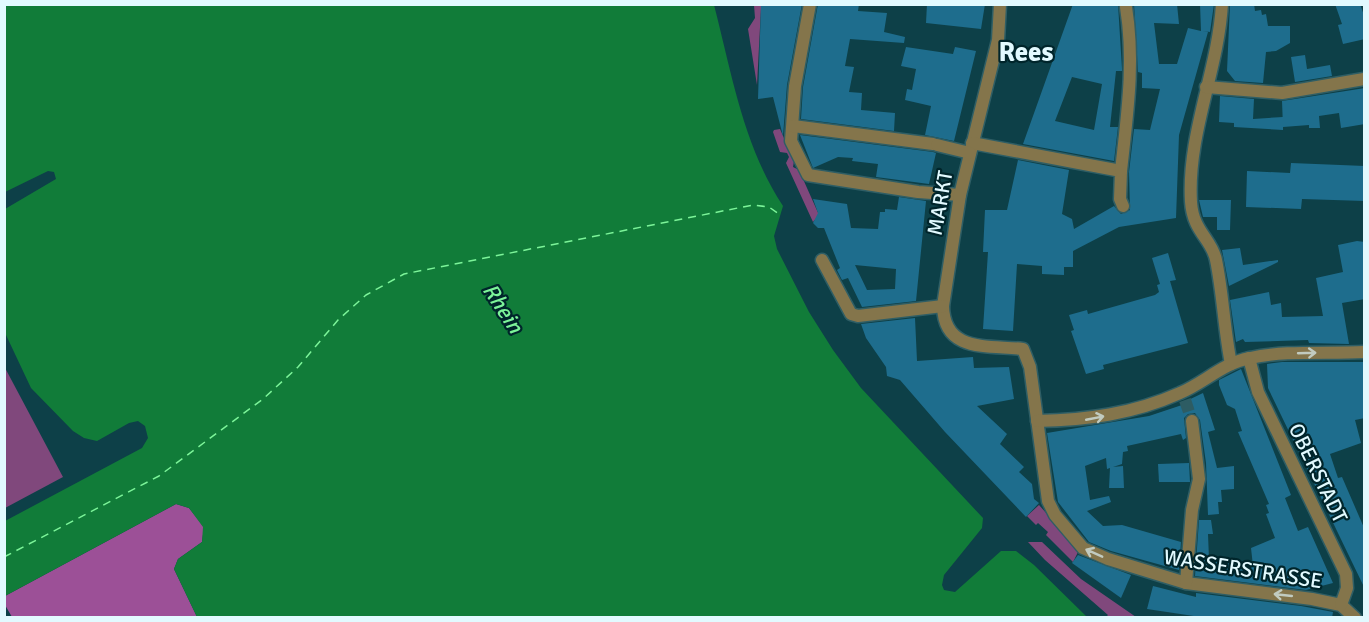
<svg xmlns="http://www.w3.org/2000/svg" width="1369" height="622" font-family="Signika,sans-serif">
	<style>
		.green { fill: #80487c }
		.forest { fill: #9c5097 }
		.water { fill: #117c39 }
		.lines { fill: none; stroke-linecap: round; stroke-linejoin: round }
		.ferry { stroke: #7cf499; stroke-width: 1.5; stroke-dasharray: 8 6; stroke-linecap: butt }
		.building { fill: #1e6d8d; fill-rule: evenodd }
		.street-tunnel { stroke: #2d5c63; stroke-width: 12; stroke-dasharray: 12 6; stroke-linecap: butt }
		.street-casing { stroke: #2f5e65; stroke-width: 15 }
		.street { stroke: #84754b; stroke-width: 12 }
		.oneway { stroke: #c1cbc0 }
		.labels { text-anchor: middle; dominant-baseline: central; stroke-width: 4.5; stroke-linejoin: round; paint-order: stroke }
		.street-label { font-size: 21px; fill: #e2faff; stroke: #00252b }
		.water-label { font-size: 22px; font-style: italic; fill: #7cf499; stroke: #00252b }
		.district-label { font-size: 27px; font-weight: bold; fill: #e2faff; stroke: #00252b }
	</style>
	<rect width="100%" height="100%" fill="#0d4048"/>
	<g class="green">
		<path d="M754 5H761V8L757 85 748 29 755 18Z"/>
		<path d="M780 129 794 161 793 167 799 170 819 215 813 222 786 163 789 157 787 153 780 152 773 132 774 130Z"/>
		<path d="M4 366 63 477 5 508H4Z"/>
		<path d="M1039 505 1079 550 1073 562 1046 535 1048 532 1038 523 1036 525 1027 516Z"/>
		<path d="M1028 542H1042L1081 579 1136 617H1106L1108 615 1045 560Z"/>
	</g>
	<path class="forest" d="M176 504 189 508 204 527 202 542 178 559 174 569 197 617H12L5 605V596Z"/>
	<path class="water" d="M5 4 714 5C732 74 743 145 783 206L774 236 777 249 809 312 833 350 861 388 983 518 982 528 944 575 942 585 944 590 955 592 1001 551H1016L1034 565 1087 617H197L174 569 178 559 202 542 203 527 189 508 176 504 5 596V521L142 448 148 438 145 426 138 421 129 423 97 441 84 438 73 431 31 388 6 335 5 209 56 179 54 172 48 171 5 192Z"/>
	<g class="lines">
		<path class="ferry" d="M4 557 159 476 263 399 298 367 338 320 366 295 404 274 753 205 769 207 779 214"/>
	</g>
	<g class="building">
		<path d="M761 4H802L787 85 783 136 773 97 758 99Z"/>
		<path d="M818 4H859L858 11 887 13 884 32 905 37 904 43 850 39 845 66 854 67 849 92 862 93 861 110 895 113 894 131 801 119 803 87Z"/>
		<path d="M927 4H985L981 29 926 23Z"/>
		<path d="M1073 4H1118L1122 69V71H1116L1110 127H1118L1114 161 1023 144ZM1072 77 1102 84 1094 130 1055 121Z"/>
		<path d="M1134 4H1177L1179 24 1154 23 1159 64H1177L1188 28 1201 31 1200 4H1214L1210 32 1203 31 1208 32 1179 135 1176 218 1119 227 1073 251V267H1064V275L1042 274V266L1017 264 1013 331 983 329 988 252H983L985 210H1007L1018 160 1069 170 1062 214 1072 219 1074 229 1114 206 1121 214 1130 210 1129 172 1134 129 1150 130 1160 89 1142 88V73L1138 72Z"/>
		<path d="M1230 4H1254L1255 11 1261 10 1262 15 1266 14 1268 26H1290V43L1276 51 1266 52 1263 83 1235 81 1227 71Z"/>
		<path d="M1335 4H1360L1365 18V39L1343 44 1338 25 1342 24Z"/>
		<path d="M906 47 953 54 955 47 976 51 954 141 925 135 931 106 905 100 907 89 912 90 916 69 901 66Z"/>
		<path d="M1305 55 1307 69 1330 65 1332 76 1295 82 1291 57Z"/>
		<path d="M1365 88V124L1341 128 1339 113 1319 116 1320 128H1309V125L1283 127 1282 101Z"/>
		<path d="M1220 96 1254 99 1253 119 1283 117V130L1234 127V123L1219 122Z"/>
		<path d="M800 135 933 152 936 153 929 184 876 177 878 164 852 161 853 158 838 157 813 168Z"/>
		<path d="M1291 163 1365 166V201L1302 199 1301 209 1246 207 1247 171 1290 173Z"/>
		<path d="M899 197 926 201 916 301 862 307 848 278 842 280 837 270 840 268 824 228H818L813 223 818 213 813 199 847 204 851 228 878 229 880 212H885V209L897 210ZM855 265 896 269 895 289 867 290Z"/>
		<path d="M1199 200H1231L1230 230H1217V217H1203Z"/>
		<path d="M1357 241 1365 242V299L1342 303 1349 344 1309 343 1308 340 1245 342 1243 339 1236 342 1230 300 1269 292 1271 305 1281 303 1282 317 1323 316 1316 278 1343 272 1338 245Z"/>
		<path d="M1240 248 1243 265 1278 260V262L1229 286 1222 250Z"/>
		<path d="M1168 253 1176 280 1170 281 1188 343 1103 365 1104 369 1086 374 1071 331 1074 330 1069 315 1087 310 1088 314 1155 295 1159 292 1157 285 1160 284 1152 258Z"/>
		<path d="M915 318 917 361 973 357 974 368 1009 367 1014 399 977 406 1007 434 1000 444 1024 467 1019 472 1032 484 1034 499 1039 503 1026 517 945 432 900 380 887 376 886 367 866 338 861 324Z"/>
		<path d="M1282 362H1365V418L1355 420 1361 443 1330 454 1338 478 1342 477 1365 530V589L1268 388 1267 364Z"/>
		<path d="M1241 369 1291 495 1285 498 1298 531 1308 527 1333 583 1306 590 1195 576 1199 520H1211L1213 534H1208L1209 559 1253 566 1251 548 1275 538 1266 514 1269 513 1266 505 1269 504 1238 432 1242 431 1235 409 1227 405 1219 385V380Z"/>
		<path d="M1203 393 1215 430 1208 432 1217 468 1234 466V489L1221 490 1222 502H1218L1219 514 1208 515 1206 463 1200 420 1195 413 1188 414 1184 418 1186 438 1183 440 1181 434 1127 446 1128 451 1123 452 1122 464 1113 467 1123 466 1124 488H1109L1110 468 1107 469 1106 458 1085 466 1090 500 1109 496 1111 502 1087 511 1103 526 1122 525 1181 542 1179 570 1111 551 1089 542 1058 502 1047 433 1149 416 1182 405V403Z"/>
		<path d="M1189 463 1190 482H1159L1158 464Z"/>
		<path d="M1078 555 1131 575 1121 598 1072 563Z"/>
		<path d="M1153 586 1196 597V593L1301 606 1333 612 1332 618H1207L1147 609Z"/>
	</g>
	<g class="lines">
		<path class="street-tunnel" d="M1185 400 1192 421"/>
		<g class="street-casing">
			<g id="street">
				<path d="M810 4 795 86 791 141 808 175 918 192 960 195"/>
				<path d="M1000 4 998 40 960 195 943 306C944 353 988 345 1023 349L1030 367 1048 501 1055 515 1083 548 1108 559 1186 583 1312 599 1341 605 1355 618"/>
				<path d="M1222 4C1218 71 1187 134 1191 202 1193 232 1212 239 1216 260 1223 294 1224 329 1231 364"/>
				<path d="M1206 87 1282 93 1364 79"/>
				<path d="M793 126 933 144"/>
				<path d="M972 143 1121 171 1120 199 1123 206"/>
				<path d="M937 145 970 153"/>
				<path d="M1121 171C1127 115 1135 63 1126 7"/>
				<path d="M822 260 851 314 858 316 943 306"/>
				<path d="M1249 358 1258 392 1346 574 1347 588 1341 605"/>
				<path d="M1037 421C1087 420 1133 414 1180 393 1204 383 1223 363 1250 358 1287 350 1326 354 1364 352"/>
				<path d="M1186 583 1192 510 1199 479 1192 421"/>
			</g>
		</g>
		<use href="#street" class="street"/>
	</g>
	<defs><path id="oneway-shaft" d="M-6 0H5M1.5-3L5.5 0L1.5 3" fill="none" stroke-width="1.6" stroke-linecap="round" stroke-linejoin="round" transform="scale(1.5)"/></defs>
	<g class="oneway">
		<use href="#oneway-shaft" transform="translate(1307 353) rotate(-2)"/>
		<use href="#oneway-shaft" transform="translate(1095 418) rotate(-11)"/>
		<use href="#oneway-shaft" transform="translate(1094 553) rotate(-156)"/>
		<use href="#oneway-shaft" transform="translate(1283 595) rotate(-174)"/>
	</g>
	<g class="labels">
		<g class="street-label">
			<text transform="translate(940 203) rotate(-80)">MARKT</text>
			<text transform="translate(1318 473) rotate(64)">OBERSTADT</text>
			<text transform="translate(1243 569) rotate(9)">WASSERSTRASSE</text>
		</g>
		<g class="water-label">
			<text transform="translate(503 308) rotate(57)">Rhein</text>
		</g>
		<g class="district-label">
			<text x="1026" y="52">Rees</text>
		</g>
	</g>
	<rect width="1369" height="622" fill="none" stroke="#e2faff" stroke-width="12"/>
</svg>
